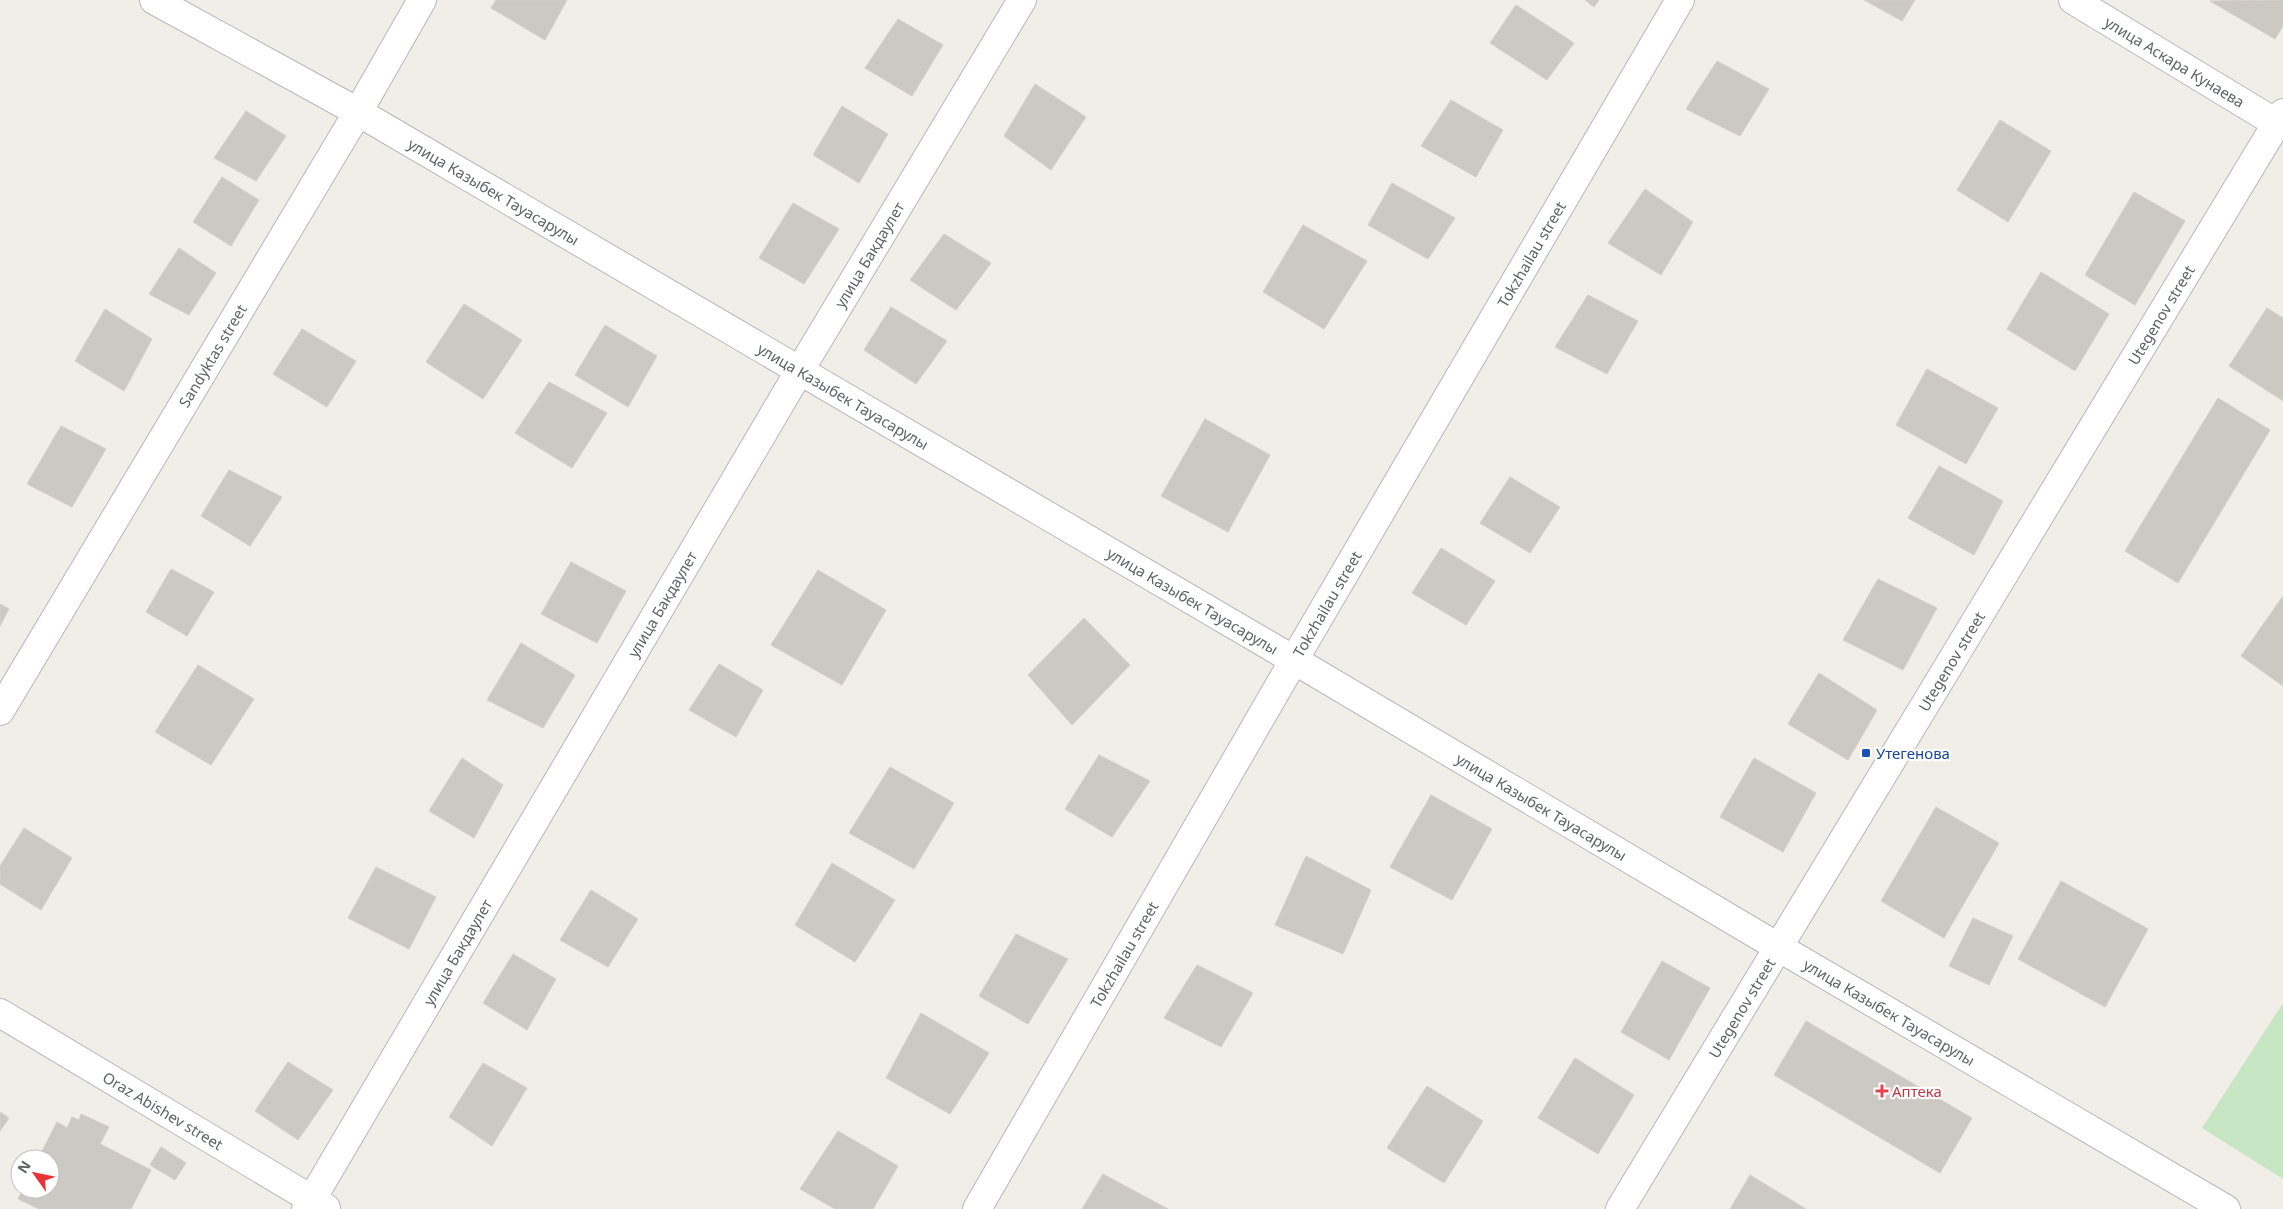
<svg xmlns="http://www.w3.org/2000/svg" width="2283" height="1209" font-family="'Noto Sans',sans-serif">
	<style>
		.green { fill: #c7e7c4 }
		.building { fill: #ccc9c4; stroke: #d5cfc5 }
		.lines { fill: none; stroke-linecap: round; stroke-linejoin: round }
		.minor-casing { stroke: #b4b8bb; stroke-width: 30 }
		.tertiary-casing { stroke: #b4b8bb; stroke-width: 30 }
		.minor { stroke: #fff; stroke-width: 28 }
		.tertiary { stroke: #fff; stroke-width: 28 }
		.transit-dot { fill: #1a4fb4; stroke: #fff; stroke-width: 2 }
		.health-dot { fill: #e0444e; stroke: #fff; stroke-width: 2 }
		.labels { text-anchor: middle; dominant-baseline: central; stroke-width: 4.5; stroke-linejoin: round; paint-order: stroke }
		.street-label { font-size: 15px; fill: #5e6367; stroke: #fff }
		.transit-label { font-size: 15px; fill: #164399; stroke: #fff; text-anchor: start }
		.health-label { font-size: 15px; fill: #be3a42; stroke: #fff; text-anchor: start }
	</style>
	<rect width="100%" height="100%" fill="#f0eee7"/>
	<path class="green" d="M2283 1003V1179L2202 1128Z"/>
	<g class="building">
		<path d="M496 0H567L545 40 491 8Z"/>
		<path d="M1585 0H1599L1594 7Z"/>
		<path d="M1864 0H1915L1902 21Z"/>
		<path d="M2283 0V26L2275 39 2210 1Z"/>
		<path d="M1516 5 1574 43 1547 80 1490 43Z"/>
		<path d="M898 19 943 45 912 96 865 68Z"/>
		<path d="M1717 61 1769 89 1740 136 1686 109Z"/>
		<path d="M1035 84 1086 117 1051 170 1004 136Z"/>
		<path d="M1451 100 1503 130 1476 177 1421 146Z"/>
		<path d="M842 106 888 134 859 183 813 155Z"/>
		<path d="M246 111 286 136 256 181 214 158Z"/>
		<path d="M2000 120 2051 151 2008 222 1957 190Z"/>
		<path d="M222 177 259 200 231 246 193 222Z"/>
		<path d="M1392 183 1455 218 1428 259 1368 225Z"/>
		<path d="M1645 189 1693 222 1661 275 1608 243Z"/>
		<path d="M2134 192 2185 221 2135 305 2085 275Z"/>
		<path d="M793 203 839 229 804 284 759 258Z"/>
		<path d="M1303 225 1367 261 1324 329 1263 292Z"/>
		<path d="M944 234 991 263 956 310 910 280Z"/>
		<path d="M179 248 216 273 189 315 149 294Z"/>
		<path d="M2041 272 2109 314 2075 371 2007 329Z"/>
		<path d="M1588 295 1638 321 1607 374 1555 347Z"/>
		<path d="M464 304 522 340 483 399 426 362Z"/>
		<path d="M891 307 947 341 916 384 864 350Z"/>
		<path d="M2267 308 2283 318V401L2229 366Z"/>
		<path d="M105 309 152 339 124 391 75 361Z"/>
		<path d="M605 325 657 356 628 407 575 375Z"/>
		<path d="M302 329 356 361 327 407 273 374Z"/>
		<path d="M1927 369 1998 408 1966 464 1896 425Z"/>
		<path d="M549 382 607 413 572 468 515 433Z"/>
		<path d="M2218 398 2270 430 2178 583 2125 551Z"/>
		<path d="M1205 419 1270 455 1228 532 1161 496Z"/>
		<path d="M61 426 106 449 72 507 27 484Z"/>
		<path d="M1939 466 2003 501 1974 555 1908 518Z"/>
		<path d="M229 470 282 497 250 546 201 516Z"/>
		<path d="M1510 477 1560 507 1530 553 1480 523Z"/>
		<path d="M1441 548 1495 581 1466 625 1412 593Z"/>
		<path d="M571 562 626 591 597 643 541 614Z"/>
		<path d="M171 569 214 592 187 636 146 612Z"/>
		<path d="M818 570 886 610 842 685 771 645Z"/>
		<path d="M1878 579 1937 608 1903 670 1843 640Z"/>
		<path d="M2283 596V686L2241 656Z"/>
		<path d="M0 604 9 609 0 626Z"/>
		<path d="M1084 618 1130 665 1072 725 1028 675Z"/>
		<path d="M521 643 575 675 543 728 487 700Z"/>
		<path d="M719 664 763 690 736 737 689 710Z"/>
		<path d="M198 665 254 699 211 765 155 732Z"/>
		<path d="M1819 673 1877 710 1848 760 1788 724Z"/>
		<path d="M1099 755 1150 781 1112 837 1065 809Z"/>
		<path d="M462 758 503 785 474 838 429 811Z"/>
		<path d="M1754 758 1816 793 1783 852 1720 817Z"/>
		<path d="M890 767 954 803 914 869 849 833Z"/>
		<path d="M1431 795 1492 829 1452 900 1390 867Z"/>
		<path d="M1936 807 1999 843 1944 938 1881 901Z"/>
		<path d="M24 828 72 858 41 910 0 884V866Z"/>
		<path d="M1306 856 1371 890 1343 954 1275 925Z"/>
		<path d="M832 863 895 900 855 962 795 925Z"/>
		<path d="M376 867 436 897 409 949 348 918Z"/>
		<path d="M2061 881 2148 929 2105 1007 2018 959Z"/>
		<path d="M591 890 638 919 608 967 560 940Z"/>
		<path d="M1973 918 2013 936 1989 985 1949 966Z"/>
		<path d="M1016 934 1068 959 1028 1024 979 996Z"/>
		<path d="M513 954 556 979 527 1030 483 1003Z"/>
		<path d="M1662 961 1710 988 1669 1060 1621 1032Z"/>
		<path d="M1197 965 1253 993 1221 1047 1164 1018Z"/>
		<path d="M921 1013 989 1053 950 1114 886 1078Z"/>
		<path d="M1806 1021 1972 1118 1940 1173 1774 1075Z"/>
		<path d="M1575 1058 1634 1095 1598 1154 1538 1118Z"/>
		<path d="M288 1062 333 1090 298 1140 255 1111Z"/>
		<path d="M483 1063 527 1088 492 1146 449 1117Z"/>
		<path d="M1427 1086 1483 1121 1444 1183 1387 1148Z"/>
		<path d="M0 1112 9 1118 0 1131Z"/>
		<path d="M81 1114 109 1127 100 1144 151 1170 131 1209H39L18 1199 23 1189H50V1159H38L57 1122 67 1128 72 1117 79 1120Z"/>
		<path d="M838 1131 898 1166 873 1209H835L800 1189Z"/>
		<path d="M161 1147 186 1163 175 1180 150 1165Z"/>
		<path d="M1103 1174 1168 1209H1082Z"/>
		<path d="M1750 1175 1806 1209H1730Z"/>
	</g>
	<g class="lines">
		<g class="minor-casing">
			<g id="minor">
				<path id="s1" d="M154 0 358 112 1294 660 1778 947"/>
				<path id="s2" d="M0 711 358 112 422 0"/>
				<path id="s3" d="M0 1013 326 1208"/>
				<path id="s4" d="M306 1209 800 370 1022 0"/>
				<path id="s5" d="M977 1209 1294 660 1680 0"/>
			</g>
		</g>
		<g class="tertiary-casing">
			<g id="tertiary">
				<path id="s6" d="M2073 0 2276 123"/>
				<path id="s7" d="M1778 947 2226 1209"/>
				<path id="s8" d="M1620 1209 2283 113"/>
			</g>
		</g>
		<use href="#minor" class="minor"/>
		<use href="#tertiary" class="tertiary"/>
	</g>
	<rect class="transit-dot" x="1861" y="748" width="10" height="10" rx="2.5"/>
	<path class="health-dot" d="M1879.5 1083.5h5v5h5v5h-5v5h-5v-5h-5v-5h5z"/>
	<g class="labels">
		<g class="street-label">
			<text stroke="none"><textPath href="#s6" startOffset="119">улица Аскара Кунаева</textPath></text>
			<text stroke="none"><textPath href="#s1" startOffset="390">улица Казыбек Тауасарулы</textPath></text>
			<text stroke="none"><textPath href="#s5" startOffset="1104">Tokzhailau street</textPath></text>
			<text stroke="none"><textPath href="#s4" startOffset="1108">улица Бакдаулет</textPath></text>
			<text stroke="none"><textPath href="#s8" startOffset="1045">Utegenov street</textPath></text>
			<text stroke="none"><textPath href="#s2" startOffset="414">Sandyktas street</textPath></text>
			<text stroke="none"><textPath href="#s1" startOffset="795">улица Казыбек Тауасарулы</textPath></text>
			<text stroke="none"><textPath href="#s1" startOffset="1200">улица Казыбек Тауасарулы</textPath></text>
			<text stroke="none"><textPath href="#s5" startOffset="699">Tokzhailau street</textPath></text>
			<text stroke="none"><textPath href="#s4" startOffset="702">улица Бакдаулет</textPath></text>
			<text stroke="none"><textPath href="#s8" startOffset="640">Utegenov street</textPath></text>
			<text stroke="none"><textPath href="#s1" startOffset="1605">улица Казыбек Тауасарулы</textPath></text>
			<text stroke="none"><textPath href="#s4" startOffset="298">улица Бакдаулет</textPath></text>
			<text stroke="none"><textPath href="#s5" startOffset="294">Tokzhailau street</textPath></text>
			<text stroke="none"><textPath href="#s8" startOffset="235">Utegenov street</textPath></text>
			<text stroke="none"><textPath href="#s7" startOffset="129">улица Казыбек Тауасарулы</textPath></text>
			<text stroke="none"><textPath href="#s3" startOffset="190">Oraz Abishev street</textPath></text>
		</g>
		<g class="transit-label">
			<text x="1876" y="753">Утегенова</text>
		</g>
		<g class="health-label">
			<text x="1892" y="1091">Аптека</text>
		</g>
	</g>
	<g transform="translate(35 1174) rotate(303)"><circle r="24" fill="#ffffff" stroke="#bfc1c2"/>
	<path d="M0-4L9 19L0 12L-9 19Z" fill="#e93435"/>
	<text y="-8" font-size="14" font-weight="bold" text-anchor="middle" fill="#5e6367">N</text>
	</g>
</svg>
